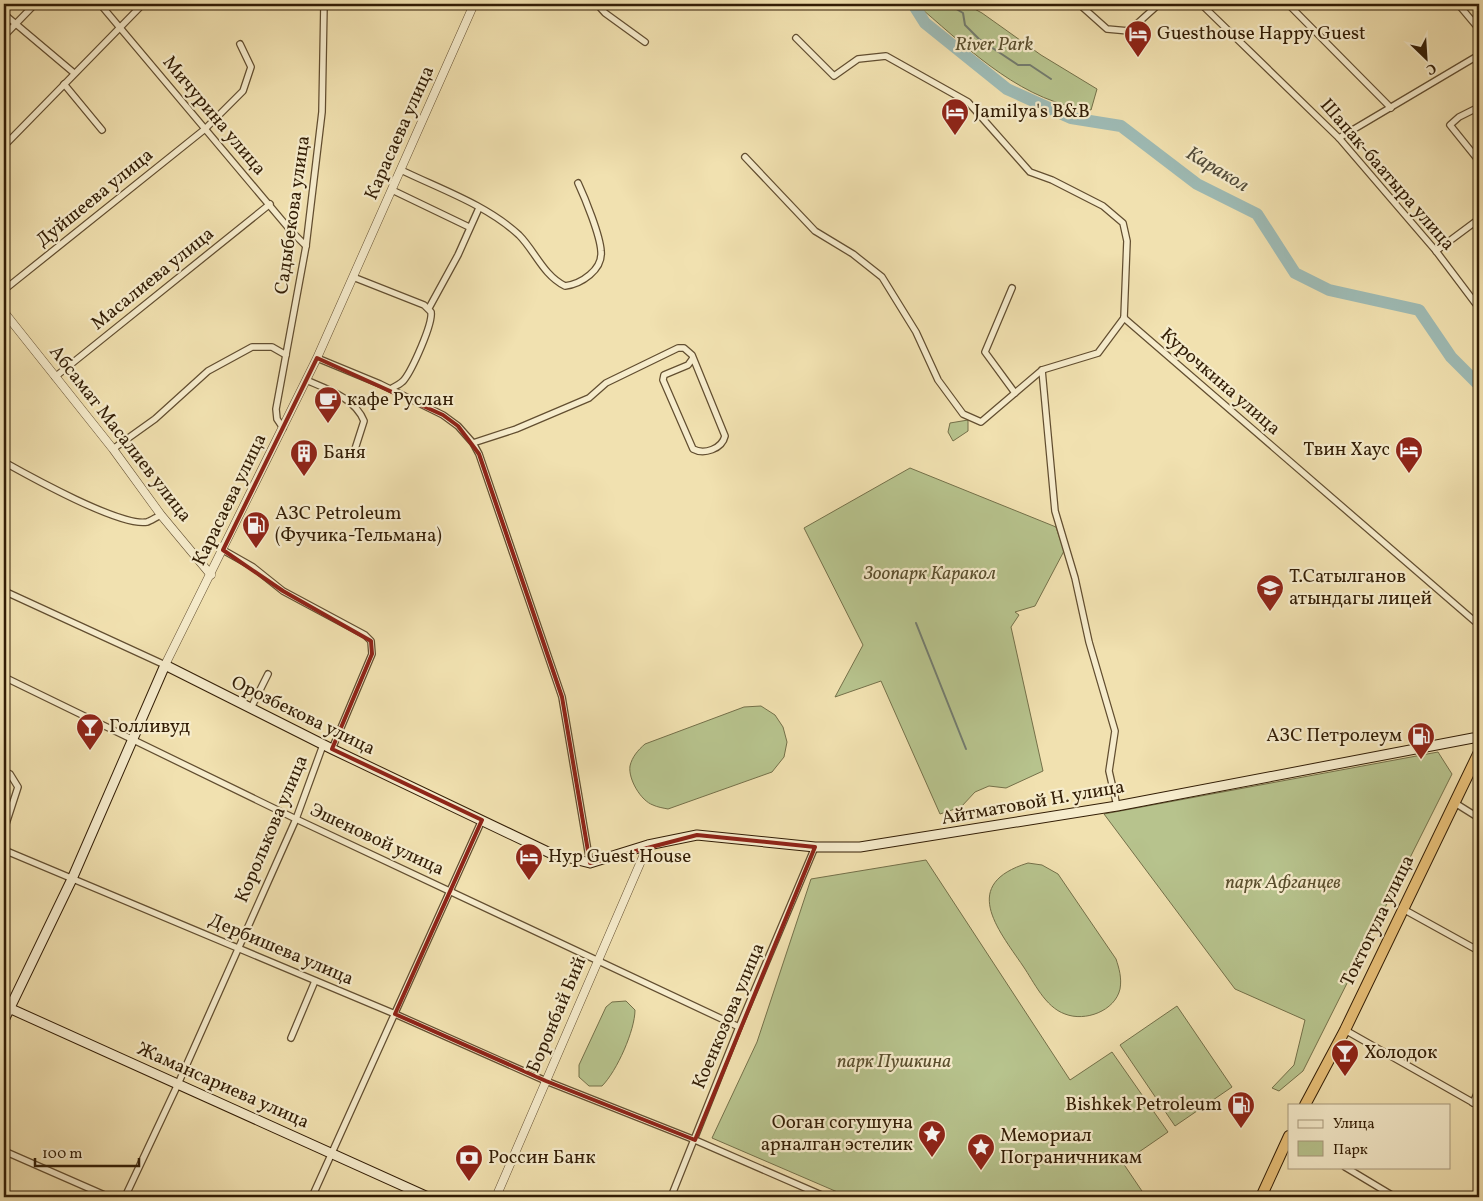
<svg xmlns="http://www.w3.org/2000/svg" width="1483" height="1201" font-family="Vollkorn,serif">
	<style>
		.green { fill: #b7c38d; stroke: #747049 }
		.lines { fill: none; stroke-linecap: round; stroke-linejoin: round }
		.stream { stroke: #737c6f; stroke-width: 2 }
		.river { stroke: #9ebbb5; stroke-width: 12 }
		.minor-casing { stroke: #624e30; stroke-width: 8 }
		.tertiary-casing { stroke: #624e30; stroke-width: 9 }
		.secondary-casing { stroke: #321d05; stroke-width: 11 }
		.trunk-casing { stroke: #321d05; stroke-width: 12 }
		.minor { stroke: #f6eccc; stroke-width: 5.5 }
		.tertiary { stroke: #f6eccc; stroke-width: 8 }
		.secondary { stroke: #f6eccc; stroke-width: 9 }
		.trunk { stroke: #e8c078; stroke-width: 10 }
		.marked { fill: none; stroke: #8f2418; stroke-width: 4; stroke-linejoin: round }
		.labels { text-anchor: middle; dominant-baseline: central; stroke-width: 4.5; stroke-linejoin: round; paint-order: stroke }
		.poi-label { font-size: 19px; fill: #321d05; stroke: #f6eccc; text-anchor: start }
		.park-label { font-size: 19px; font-style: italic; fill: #5a4f2e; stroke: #f6eccc }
		.street-label { font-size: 19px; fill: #321d05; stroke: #f6eccc }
		.water-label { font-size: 20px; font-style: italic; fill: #524c3a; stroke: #f6eccc }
	</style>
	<rect width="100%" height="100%" fill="#f1e1b0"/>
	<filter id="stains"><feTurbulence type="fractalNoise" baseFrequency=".004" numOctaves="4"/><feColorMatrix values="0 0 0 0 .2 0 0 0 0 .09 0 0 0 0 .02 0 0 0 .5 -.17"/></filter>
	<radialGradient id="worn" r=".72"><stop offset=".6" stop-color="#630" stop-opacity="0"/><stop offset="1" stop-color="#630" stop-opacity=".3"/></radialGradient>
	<g class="green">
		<path d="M920 4H965L982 13 1041 55 1097 89 1091 110C1024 103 972 52 923 10Z"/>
		<path d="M968 420V431L953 441 948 432 950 423Z"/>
		<path d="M910 468 1056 527 1064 551 1035 606 1015 612 1019 615 1011 627 1043 771 1006 788 989 786 975 792 961 807 940 814 881 681 835 697 863 645 804 528Z"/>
		<path d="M761 706 775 715 783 727 787 742 784 757 772 772 668 809C663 808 657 807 653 805 641 801 628 779 630 766 632 757 638 750 645 744L744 707Z"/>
		<path d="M1438 752 1452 774 1303 1071 1279 1091 1272 1088 1294 1065 1305 1020 1235 989 1104 814Z"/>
		<path d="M926 860 1070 1080 1112 1052 1168 1132 1123 1163 1146 1197H849L712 1138 757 1042 811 879Z"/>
		<path d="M1028 863 1042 865 1058 874 1116 959C1119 968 1122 978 1120 989 1115 1011 1085 1022 1065 1014 1045 1007 1034 982 1023 966 997 928 960 884 1028 863Z"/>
		<path d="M626 1001 635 1010C635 1030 617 1071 602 1086H589L579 1077V1065L606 1007 612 1002Z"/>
		<path d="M1177 1006 1232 1087 1175 1126 1120 1045Z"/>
	</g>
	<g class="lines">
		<g class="stream">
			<path d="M948 4 963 13 965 25 979 39 1018 65H1030L1051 79"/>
			<path d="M916 623 966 749"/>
		</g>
		<path class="river" d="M913 4 925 23 1007 89 1071 118 1121 126 1197 184 1257 214 1295 273 1329 290 1419 310 1451 357 1479 385"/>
		<g class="minor-casing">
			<g id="minor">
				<path d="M100 4 291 231 306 246"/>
				<path d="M597 4 605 13 645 42"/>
				<path d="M1079 4 1107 29 1129 31 1159 4"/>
				<path d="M1201 4 1339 138 1436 251 1479 308"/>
				<path d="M1288 4 1391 108"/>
				<path d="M1458 4 1479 29"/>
				<path d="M4 14 74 73"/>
				<path d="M4 36 35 4"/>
				<path d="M796 38 834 76 858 59 886 56 968 102 1030 172 1052 180 1103 206 1123 223 1127 241 1124 318"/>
				<path d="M64 84 102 130"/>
				<path d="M1479 107 1459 117 1450 125 1479 161"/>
				<path d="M1339 138 1479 55"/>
				<path d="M4 146 143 4"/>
				<path d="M745 157 815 231 853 254 882 277 916 332 938 380 963 414 981 422 1015 393"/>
				<path d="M401 170C440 189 487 205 519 235 535 251 543 275 565 286 581 284 603 270 601 251 600 235 585 198 578 183"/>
				<path d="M392 190 469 227"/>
				<path d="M1436 251 1479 219"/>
				<path d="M353 277 424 305 431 312C433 324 412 370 404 380 401 384 395 386 391 389"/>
				<path d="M1012 288 985 352 1015 393 1042 370 1098 353 1124 318"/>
				<path d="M4 290 205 129 243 91 251 67 240 44"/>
				<path d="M429 308 458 255 479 208"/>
				<path d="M1124 318 1479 625"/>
				<path d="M317 358 380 384 443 415 458 426 473 443 479 454 562 697 590 863"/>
				<path d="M1042 370 1055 511 1075 578 1089 642 1115 731 1109 771 1117 806"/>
				<path d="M55 377 270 204"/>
				<path d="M306 380C327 389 355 398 364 421L355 449"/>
				<path d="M283 428 277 419 276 409 306 246 322 112 324 4"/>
				<path d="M473 443 516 429 589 398 606 383 678 348H684L692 355 725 436C722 449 704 455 693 449L663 380 664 375 688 365 693 358"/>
				<path d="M113 449 155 419 208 371 252 347H272L286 355"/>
				<path d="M4 462C29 476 121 527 147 522 151 521 156 517 161 515"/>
				<path d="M223 550 253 567 283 591 365 635 371 641 372 654 332 749"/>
				<path d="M4 591 165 665"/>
				<path d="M4 677 296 819 739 1027"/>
				<path d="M251 708 268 674"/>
				<path d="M4 771 10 774 18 787 4 830"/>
				<path d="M1455 803 1479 818"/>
				<path d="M4 850 395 1014 546 1081 695 1140 826 1197"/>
				<path d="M1403 909 1479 951"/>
				<path d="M1345 1030 1479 1106"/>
				<path d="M291 1038 315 981"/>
				<path d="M1473 1103 1479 1089"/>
				<path d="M4 1151 109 1197"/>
				<path d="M1345 1167 1395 1197"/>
				<path d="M125 1197 178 1084 296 819 323 745"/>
				<path d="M312 1197 482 820"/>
				<path d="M671 1197 739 1027 815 847"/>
			</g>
		</g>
		<g class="tertiary-casing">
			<g id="tertiary">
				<path d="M4 312 113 449 161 515 211 575"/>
				<path d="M165 665 317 358 474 4"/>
				<path d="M496 1197 648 845"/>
			</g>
		</g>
		<g class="secondary-casing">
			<g id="secondary">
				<path d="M9 1008 428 1197"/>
				<path d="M4 1020 72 879 165 665 332 749 550 853 590 863 648 845 697 835 815 847H860L1117 806 1473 738 1479 739"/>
			</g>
		</g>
		<g class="trunk-casing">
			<g id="trunk">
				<path d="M1305 1105 1345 1030 1479 752"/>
				<path d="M1261 1197 1289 1136"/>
			</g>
		</g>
		<use href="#minor" class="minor"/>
		<use href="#tertiary" class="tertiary"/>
		<use href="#secondary" class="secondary"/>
		<use href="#trunk" class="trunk"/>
	</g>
	<path class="marked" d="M317 358 443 415 458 426 479 454 562 697 590 863 697 835 815 847 695 1140 546 1081 395 1014 482 820 332 749 372 654 371 641 283 591 223 550Z"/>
	<defs>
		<g id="hotel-pin" transform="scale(1.4375)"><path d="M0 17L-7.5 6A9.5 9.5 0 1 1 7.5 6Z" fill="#8f2418" stroke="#f6eccc"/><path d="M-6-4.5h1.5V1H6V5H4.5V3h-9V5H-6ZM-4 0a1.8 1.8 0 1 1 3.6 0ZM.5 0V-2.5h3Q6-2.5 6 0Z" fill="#fff"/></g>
		<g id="cafe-pin" transform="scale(1.4375)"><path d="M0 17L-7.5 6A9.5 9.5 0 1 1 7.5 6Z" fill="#8f2418" stroke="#f6eccc"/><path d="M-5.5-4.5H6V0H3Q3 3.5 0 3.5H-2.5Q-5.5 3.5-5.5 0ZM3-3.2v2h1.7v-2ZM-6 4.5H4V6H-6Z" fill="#fff"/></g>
		<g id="building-pin" transform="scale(1.4375)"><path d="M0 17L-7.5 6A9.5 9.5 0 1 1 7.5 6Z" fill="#8f2418" stroke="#f6eccc"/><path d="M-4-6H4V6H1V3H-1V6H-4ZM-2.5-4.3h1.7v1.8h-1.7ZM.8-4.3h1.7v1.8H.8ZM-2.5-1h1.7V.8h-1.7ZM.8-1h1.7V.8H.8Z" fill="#fff"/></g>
		<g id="fuel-pin" transform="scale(1.4375)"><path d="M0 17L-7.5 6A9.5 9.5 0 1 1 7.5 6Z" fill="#8f2418" stroke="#f6eccc"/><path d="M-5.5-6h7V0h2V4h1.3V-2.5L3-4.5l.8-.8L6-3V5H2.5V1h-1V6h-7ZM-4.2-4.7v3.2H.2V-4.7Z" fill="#fff"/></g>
		<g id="school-pin" transform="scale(1.4375)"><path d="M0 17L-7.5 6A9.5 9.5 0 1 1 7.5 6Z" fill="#8f2418" stroke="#f6eccc"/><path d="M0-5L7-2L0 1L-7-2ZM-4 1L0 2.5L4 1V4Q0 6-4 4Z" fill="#fff"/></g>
		<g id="bar-pin" transform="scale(1.4375)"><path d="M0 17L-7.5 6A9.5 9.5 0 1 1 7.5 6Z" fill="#8f2418" stroke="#f6eccc"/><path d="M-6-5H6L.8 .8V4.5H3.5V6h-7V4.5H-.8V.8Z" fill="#fff"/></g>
		<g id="sight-pin" transform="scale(1.4375)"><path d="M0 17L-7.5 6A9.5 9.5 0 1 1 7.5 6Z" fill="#8f2418" stroke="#f6eccc"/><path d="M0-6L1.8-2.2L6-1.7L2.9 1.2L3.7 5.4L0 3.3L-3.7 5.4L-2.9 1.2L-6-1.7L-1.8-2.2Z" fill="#fff"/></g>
		<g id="bank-pin" transform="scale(1.4375)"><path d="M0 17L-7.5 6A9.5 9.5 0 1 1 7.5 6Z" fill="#8f2418" stroke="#f6eccc"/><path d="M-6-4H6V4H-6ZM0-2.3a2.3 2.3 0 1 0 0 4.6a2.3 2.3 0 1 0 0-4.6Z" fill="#fff"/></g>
	</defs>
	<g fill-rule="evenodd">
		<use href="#hotel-pin" x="1138" y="34"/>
		<use href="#hotel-pin" x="955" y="112"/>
		<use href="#cafe-pin" x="328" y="400"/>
		<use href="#hotel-pin" x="1409" y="450"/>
		<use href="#building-pin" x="304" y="453"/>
		<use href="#fuel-pin" x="256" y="525"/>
		<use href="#school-pin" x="1270" y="588"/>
		<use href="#bar-pin" x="90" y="727"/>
		<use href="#fuel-pin" x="1421" y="736"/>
		<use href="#hotel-pin" x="529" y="857"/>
		<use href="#bar-pin" x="1345" y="1053"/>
		<use href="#fuel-pin" x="1241" y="1105"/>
		<use href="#sight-pin" x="932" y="1134"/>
		<use href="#sight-pin" x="981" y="1147"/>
		<use href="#bank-pin" x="469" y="1158"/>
	</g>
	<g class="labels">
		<g class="poi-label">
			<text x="1157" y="34">Guesthouse Happy Guest</text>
			<text x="974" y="112">Jamilya's B&amp;B</text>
			<text x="347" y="400">кафе Руслан</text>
			<text x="1390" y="450" text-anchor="end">Твин Хаус</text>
			<text x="323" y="453">Баня</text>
			<text x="275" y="514">АЗС Petroleum<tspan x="275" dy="22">(Фучика-Тельмана)</tspan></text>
			<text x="1289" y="577">Т.Сатылганов<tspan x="1289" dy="22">атындагы лицей</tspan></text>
			<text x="109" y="727">Голливуд</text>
			<text x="1402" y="736" text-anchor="end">АЗС Петролеум</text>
			<text x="548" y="857">Нур Guest House</text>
			<text x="1364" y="1053">Холодок</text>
			<text x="1222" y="1105" text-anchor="end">Bishkek Petroleum</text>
			<text x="913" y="1123" text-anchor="end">Ооган согушуна<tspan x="913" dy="22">арналган эстелик</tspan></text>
			<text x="1000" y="1136">Мемориал<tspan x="1000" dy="22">Пограничникам</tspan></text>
			<text x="488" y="1158">Россин Банк</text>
		</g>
		<g class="park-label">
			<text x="994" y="45">River Park</text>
			<text x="930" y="574">Зоопарк Каракол</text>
			<text x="1283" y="883">парк Афганцев</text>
			<text x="894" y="1062">парк Пушкина</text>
		</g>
		<g class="street-label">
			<text transform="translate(214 116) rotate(50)">Мичурина улица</text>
			<text transform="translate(400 133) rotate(-66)">Карасаева улица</text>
			<text transform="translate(1387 175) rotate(49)">Шапак-баатыра улица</text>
			<text transform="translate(95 198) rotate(-39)">Дуйшеева улица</text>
			<text transform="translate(293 215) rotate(-82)">Садыбекова улица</text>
			<text transform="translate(153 279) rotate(-39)">Масалиева улица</text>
			<text transform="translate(1220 382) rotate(41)">Курочкина улица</text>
			<text transform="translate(120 434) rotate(52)">Абсамат Масалиев улица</text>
			<text transform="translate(230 500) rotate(-64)">Карасаева улица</text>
			<text transform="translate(303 716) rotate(26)">Орозбекова улица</text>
			<text transform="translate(1033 803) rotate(-10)">Айтматовой Н. улица</text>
			<text transform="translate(272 829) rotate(-67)">Королькова улица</text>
			<text transform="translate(377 840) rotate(25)">Эшеновой улица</text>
			<text transform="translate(1378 921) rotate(-64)">Токтогула улица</text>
			<text transform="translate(281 950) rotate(23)">Дербишева улица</text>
			<text transform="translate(557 1015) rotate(-67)">Боронбай Бий</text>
			<text transform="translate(729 1016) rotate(-67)">Коенкозова улица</text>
			<text transform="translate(223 1086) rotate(24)">Жамансариева улица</text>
		</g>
		<g class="water-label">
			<text transform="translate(1217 170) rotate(31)">Каракол</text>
		</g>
	</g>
	<rect width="1483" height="1201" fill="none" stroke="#f1e1b0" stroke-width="20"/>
	<rect x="5" y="5" width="1473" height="1191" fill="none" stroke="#321d05" stroke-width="2.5"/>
	<rect x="10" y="10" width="1463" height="1181" fill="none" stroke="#321d05"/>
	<rect x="1288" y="1104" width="162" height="65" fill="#f6eccc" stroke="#a8997c"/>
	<rect x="1298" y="1120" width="25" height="8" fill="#f6eccc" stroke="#a8997c"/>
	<text x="1333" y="1128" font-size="15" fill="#321d05">Улица</text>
	<rect x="1298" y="1141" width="25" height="15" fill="#b7c38d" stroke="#a8997c"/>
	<text x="1333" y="1154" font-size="15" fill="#321d05">Парк</text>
	<g transform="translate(1426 58) rotate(155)" stroke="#f6eccc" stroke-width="4" paint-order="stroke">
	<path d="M0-4L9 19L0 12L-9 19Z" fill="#321d05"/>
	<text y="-8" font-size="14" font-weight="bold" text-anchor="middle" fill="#321d05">С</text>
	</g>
	<path d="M35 1158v8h104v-8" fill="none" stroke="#321d05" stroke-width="2.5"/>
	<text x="42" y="1158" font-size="15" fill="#321d05" stroke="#f6eccc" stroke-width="4" paint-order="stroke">100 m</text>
	<rect width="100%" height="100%" filter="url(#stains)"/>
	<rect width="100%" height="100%" fill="url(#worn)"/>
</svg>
